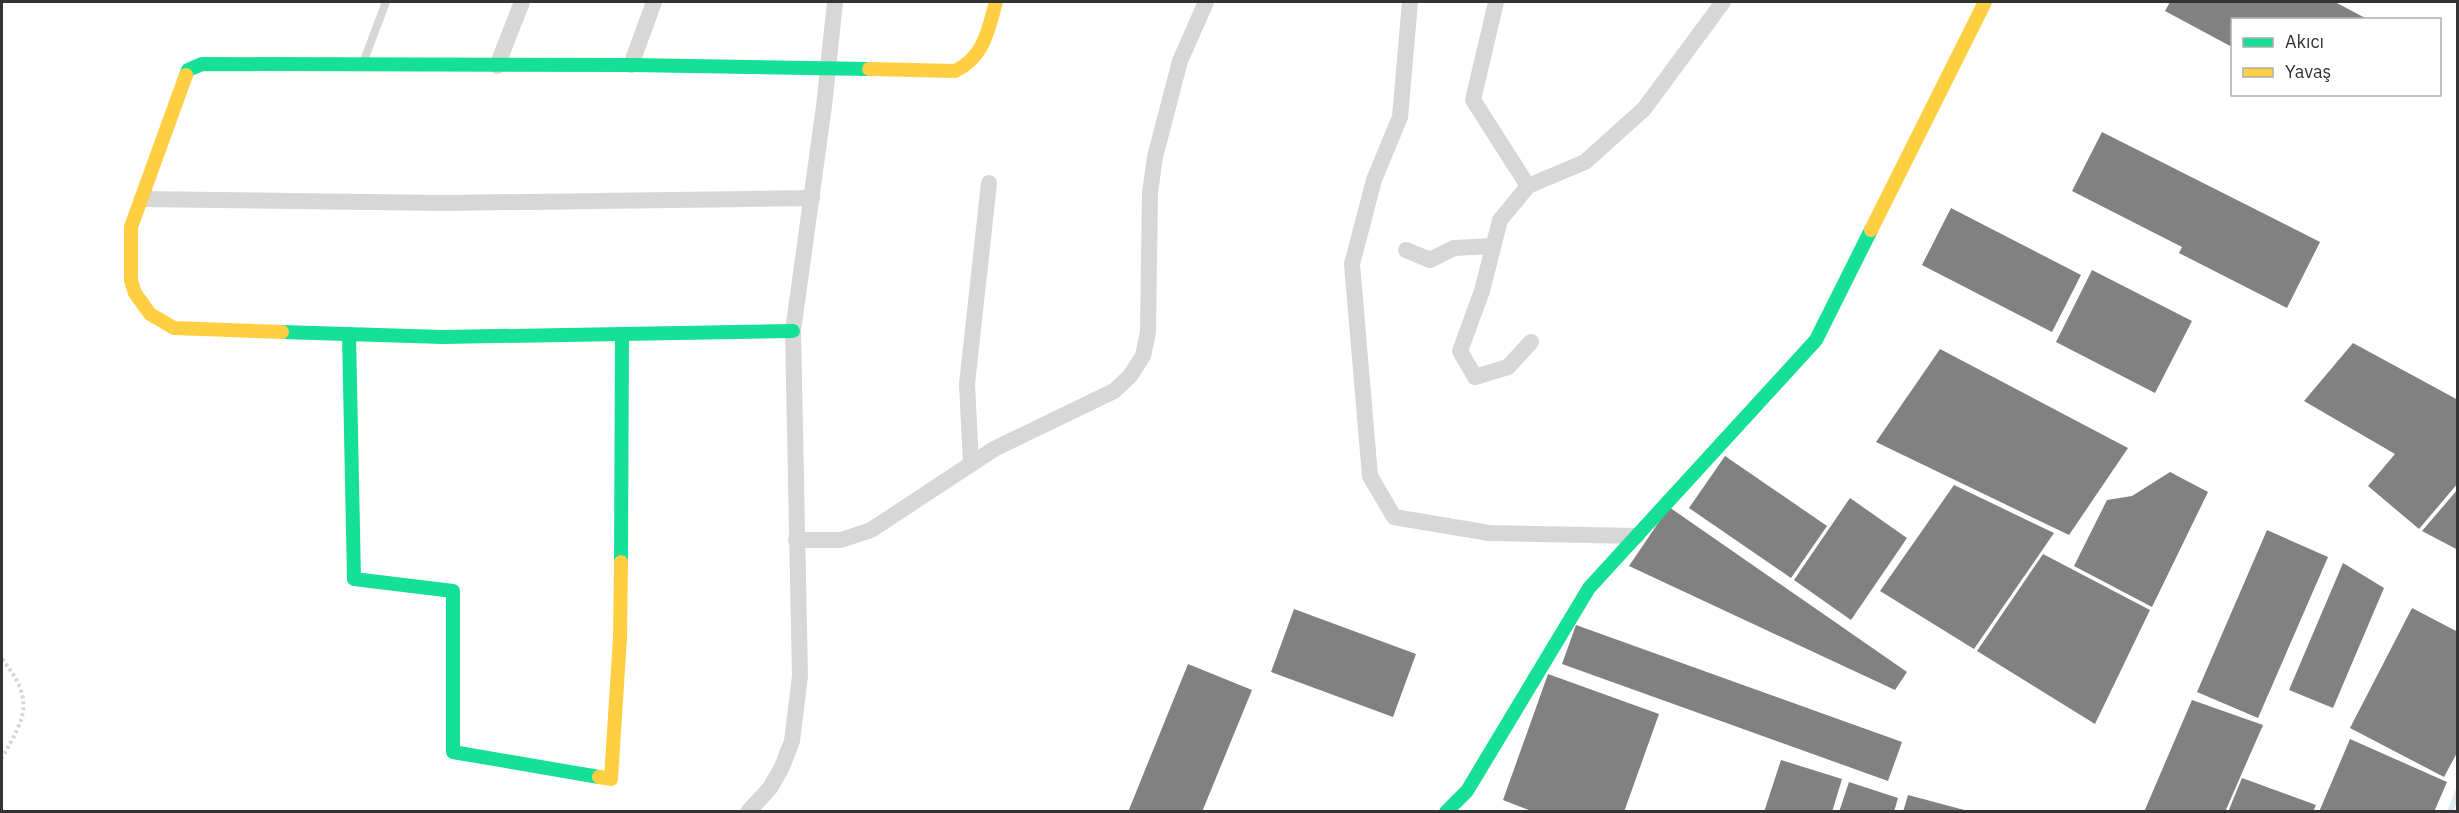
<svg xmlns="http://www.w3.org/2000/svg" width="2459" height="813" font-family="'IBM Plex Sans',sans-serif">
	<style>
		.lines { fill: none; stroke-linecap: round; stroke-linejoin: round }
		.stream { stroke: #ddebf3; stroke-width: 6 }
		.building { fill: #818181 }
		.path { stroke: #d6d6d6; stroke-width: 4; stroke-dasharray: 3 3; stroke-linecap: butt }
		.lane { stroke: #d7d7d7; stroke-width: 8 }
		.street { stroke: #d7d7d7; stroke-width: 16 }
		.fast { stroke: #16e098; stroke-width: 14 }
		.slow { stroke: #ffcf43; stroke-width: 14 }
	</style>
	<rect width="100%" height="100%" fill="#fff"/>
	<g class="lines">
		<path class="stream" d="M2450 812 2458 792"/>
	</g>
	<g class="building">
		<path d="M2170 2H2335L2369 20H2232V47L2165 11Z"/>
		<path d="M2102 132 2320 242 2287 308 2179 253 2182 247 2072 191Z"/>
		<path d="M1951 208 2081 275 2052 332 1922 265Z"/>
		<path d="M2092 270 2192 321 2155 393 2056 342Z"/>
		<path d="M2353 343 2458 400V483L2419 529 2368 486 2395 454 2304 401Z"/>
		<path d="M1940 349 2128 448 2069 535 1876 442Z"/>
		<path d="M1725 456 1827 526 1791 578 1689 508Z"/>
		<path d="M2170 472 2208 492 2152 607 2074 566 2107 500 2132 496Z"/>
		<path d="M1954 485 2054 533 1974 649 1880 591Z"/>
		<path d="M2458 489V550L2422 531Z"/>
		<path d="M1850 498 1907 538 1851 620 1794 580Z"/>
		<path d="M1669 507 1907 672 1895 690 1629 566Z"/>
		<path d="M2267 530 2328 557 2258 718 2197 692Z"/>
		<path d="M2043 554 2150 610 2095 724 1977 651Z"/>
		<path d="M2343 563 2384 588 2333 708 2289 690Z"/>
		<path d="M2412 608 2458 632V751L2444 777 2350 728Z"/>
		<path d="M1294 609 1416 654 1393 717 1271 672Z"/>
		<path d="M1576 625 1902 742 1888 781 1562 664Z"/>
		<path d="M1188 664 1252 690 1202 812H1128Z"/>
		<path d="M1548 674 1659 714 1624 812H1534L1503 800Z"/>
		<path d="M2192 700 2263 725 2225 812H2144Z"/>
		<path d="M2350 739 2447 782 2434 812H2319Z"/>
		<path d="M1781 760 1842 779 1832 812H1764Z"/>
		<path d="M2242 778 2316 805 2313 812H2228Z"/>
		<path d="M1849 782 1898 798 1894 812H1839Z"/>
		<path d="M1908 795 1968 811V812H1903Z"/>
	</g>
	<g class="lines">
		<path class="path" d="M2 659C35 701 26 715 2 758"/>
		<path class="lane" d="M363 63 386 2"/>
		<g class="street">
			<path d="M1410 2 1400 117 1374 180 1352 264 1370 476 1394 517 1489 533 1637 536"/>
			<path d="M1496 2 1473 100 1528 186 1585 162 1644 109 1723 2"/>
			<path d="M631 65 654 2"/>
			<path d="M497 66 522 2"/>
			<path d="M1529 185 1500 220 1482 291 1460 351 1475 377 1508 367 1531 342"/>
			<path d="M142 199 445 203 812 198"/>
			<path d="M1406 250 1430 260 1454 248 1493 246"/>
			<path d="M971 464 967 384 989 183"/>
			<path d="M796 540H841L871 530 994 449 1114 391 1130 376 1143 356 1148 332 1150 193 1155 157 1180 61 1206 2"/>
			<path d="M748 812 770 788 782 767 792 741 800 676 793 331 824 106 835 2"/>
		</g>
		<g class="fast">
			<path d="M186 75 188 70 202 64 631 65 869 69"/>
			<path d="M282 332 443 337 793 331"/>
			<path d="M349 334 354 579 453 591V752L599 777"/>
			<path d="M621 562 622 336"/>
			<path d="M1446 812 1467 791 1589 588 1816 340 1871 230"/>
		</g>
		<g class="slow">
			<path d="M869 69 955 71C984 57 988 31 996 2"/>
			<path d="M186 75 131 227V281L135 293 150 314 174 328 282 332"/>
			<path d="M1871 230 1985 2"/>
			<path d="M599 777 611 779 620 638 621 562"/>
		</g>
	</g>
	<rect width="2459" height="813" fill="none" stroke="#333333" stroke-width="6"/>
	<rect x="2231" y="18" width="210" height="78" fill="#ffffff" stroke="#adadad" stroke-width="1.5"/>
	<rect x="2243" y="38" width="30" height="9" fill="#16e098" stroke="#adadad" stroke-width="1.5"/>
	<text x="2285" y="48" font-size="18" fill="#333333">Akıcı</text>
	<rect x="2243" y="68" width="30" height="9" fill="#ffcf43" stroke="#adadad" stroke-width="1.5"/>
	<text x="2285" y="78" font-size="18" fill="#333333">Yavaş</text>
</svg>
